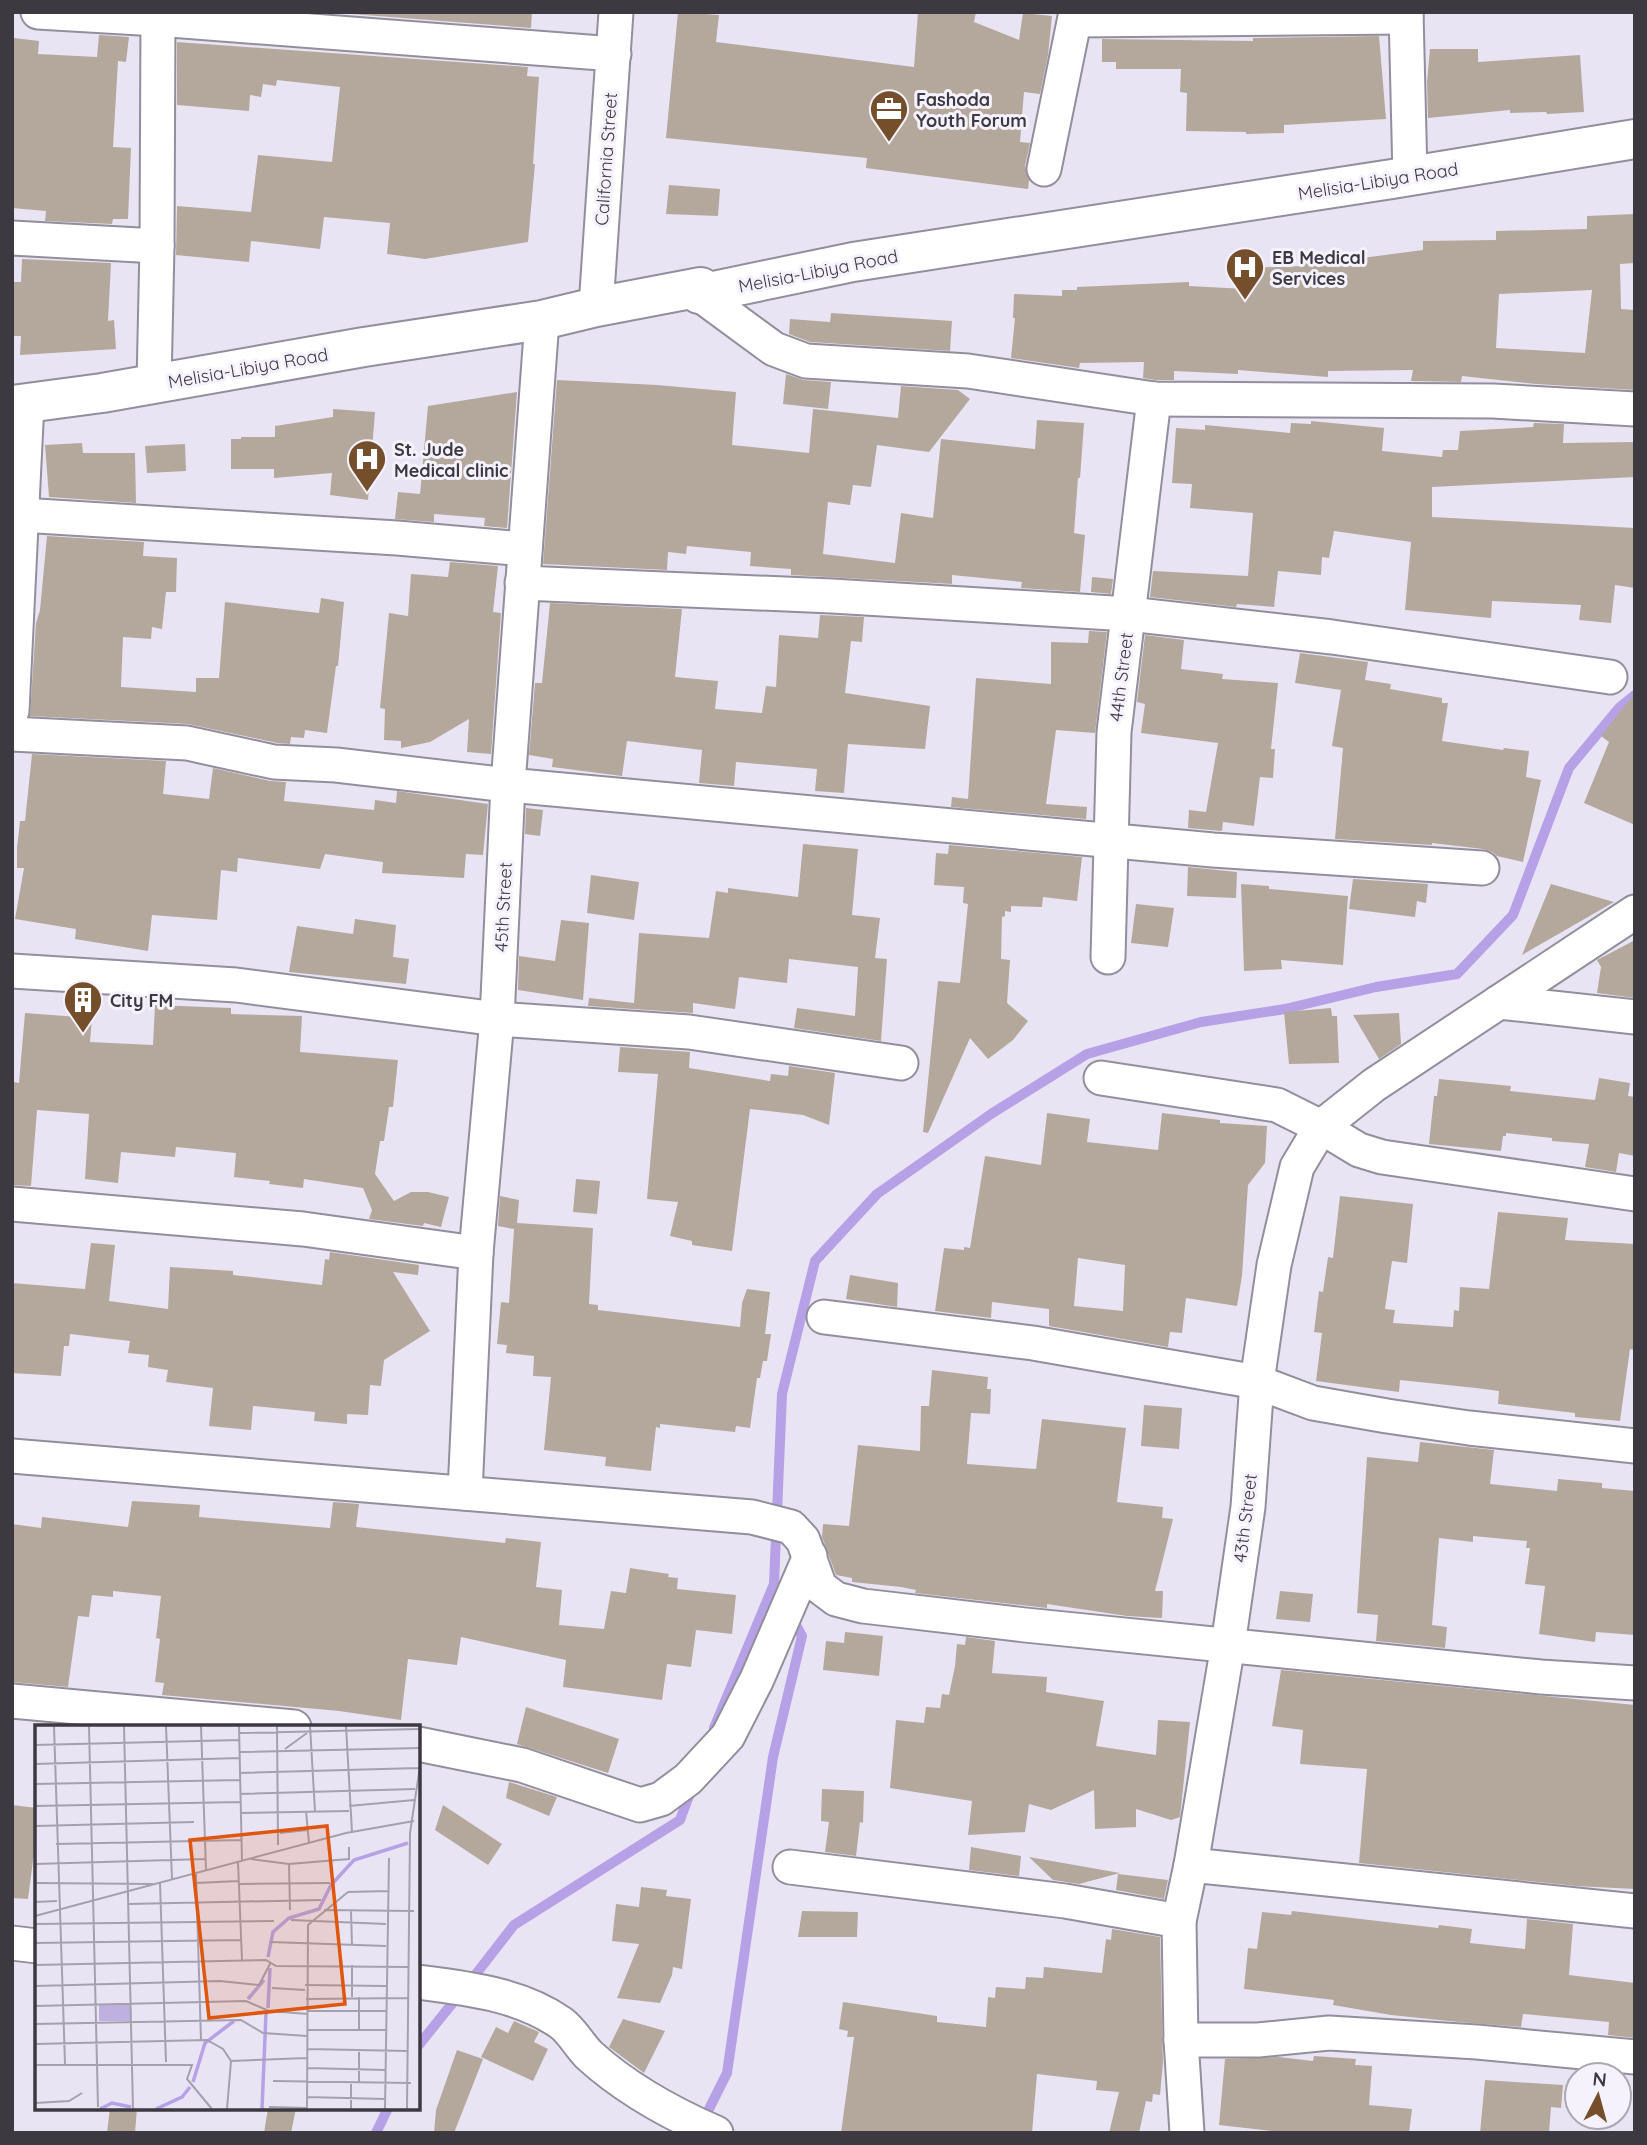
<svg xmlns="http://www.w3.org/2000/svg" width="1647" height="2145" font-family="Quicksand,sans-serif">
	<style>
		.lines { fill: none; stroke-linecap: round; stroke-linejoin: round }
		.stream { stroke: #b7a1e6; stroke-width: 10 }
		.building { fill: #b4a89d; fill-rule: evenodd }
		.minor-casing { stroke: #928e9c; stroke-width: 37 }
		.secondary-casing { stroke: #928e9c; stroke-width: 42 }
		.minor { stroke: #fff; stroke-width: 33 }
		.secondary { stroke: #fff; stroke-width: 38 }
		.labels { text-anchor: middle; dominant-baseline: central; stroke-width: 6; stroke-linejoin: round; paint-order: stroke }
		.poi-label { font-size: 18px; font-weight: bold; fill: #3c3a40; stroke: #f5f2fe; text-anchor: start }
		.street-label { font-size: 18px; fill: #3c3a40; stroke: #f5f2fe }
		.inset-river { fill: none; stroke: #b7a1e6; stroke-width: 3.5 }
		.inset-road { fill: none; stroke: #a4a0ac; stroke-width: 2 }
		.view { fill: #df570f; fill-opacity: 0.15; stroke: #df570f; stroke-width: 3.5 }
		.inset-edge { fill: none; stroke: #3c3a40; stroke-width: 3.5 }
	</style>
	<rect width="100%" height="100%" fill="#e9e4f4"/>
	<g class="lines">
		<g class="stream">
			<path d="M714 1728 774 1584 782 1394 815 1261 877 1194 991 1114 1087 1054 1201 1022 1285 1009 1376 987 1457 974 1513 915 1569 768 1619 708 1635 695"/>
			<path d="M469 1983 514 1925 680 1820 692 1788"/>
			<path d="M418 2046 459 1995"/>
			<path d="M702 2123 727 2073 773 1757 802 1636 792 1618"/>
			<path d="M376 2133 388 2108"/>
		</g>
	</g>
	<g class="building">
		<path d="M326 12H532L531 28Z"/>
		<path d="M678 12 719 15 716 42 914 67 918 12H976L974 22 1019 40 1023 13 1052 16 1048 55 1040 94 1024 92 1020 142 1030 143 1025 166 1029 180 1028 189 866 168 867 158 666 138Z"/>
		<path d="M99 35 129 37 126 62 118 61 113 147 131 148 128 219H113L112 224 45 221 46 211 12 208 14 38 39 41 38 54 97 57Z"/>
		<path d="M1379 36 1386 119 1284 125V133L1246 134V132L1186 131 1187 93 1180 92 1181 69H1116V62H1102V39L1253 41V38Z"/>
		<path d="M177 42 528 67 527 76 539 77 533 164H535L528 242 425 259 387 254 390 223 324 217 320 249 251 241 249 262 176 255 177 206 251 212 258 155 332 162 340 87 277 80 276 86 263 84 261 97 250 95 249 111 177 105Z"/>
		<path d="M1430 49H1478V62L1580 55 1584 112 1547 114 1546 112 1510 113V110L1428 118 1427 82Z"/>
		<path d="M669 185 720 189 718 216 666 214Z"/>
		<path d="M1635 214V263L1620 264 1621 309 1635 310V390L1536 384 1462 376 1461 382 1411 381 1413 370 1328 371V377L1238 370V374L1174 371V380H1155L1143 378 1144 362 1080 363 1079 368 1011 358 1015 318H1013L1014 294 1062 296V290H1077V287L1189 282V286L1246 289 1245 268 1303 266V261L1347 260 1423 250V241L1496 240V231L1587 229V216ZM1592 290 1585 353 1496 348 1499 294Z"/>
		<path d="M22 259 111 263 108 321 114 320 116 349 20 355 21 336H12V282H21Z"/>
		<path d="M831 313 952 321 950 351 810 342 789 334 790 319 830 322Z"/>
		<path d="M786 374 804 380 831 382 828 409 783 404Z"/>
		<path d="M557 380 657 385 736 392 732 445 809 453 813 409 898 418 901 386 958 390 970 399 929 452 877 445 871 487 853 485 850 505 828 502 823 554 895 563 901 513 933 518 941 439 1035 449 1037 420 1084 423 1080 478H1078L1074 533 1085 535 1080 592 1021 588 1022 582 952 575V584L791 575V569L750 566 751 552 687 546 686 554 668 552 667 570 543 564Z"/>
		<path d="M517 392 507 528 484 526 485 518 434 514V522L395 519 398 492 420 494 428 406Z"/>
		<path d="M333 409 375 412 368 500 330 495 332 473 274 478V469H231V439H241V437H275V426L333 417Z"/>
		<path d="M1311 421 1384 428 1382 451 1442 457 1443 450H1458L1460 431 1533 427 1534 423 1564 424 1563 443 1635 442V477L1432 487V517L1635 528V588L1615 585 1611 623 1579 620 1581 605 1492 601 1491 618 1405 610 1411 542 1334 531 1329 558 1322 557 1321 575 1278 571 1274 607 1237 604 1236 607 1150 597 1153 571 1248 576 1253 513 1190 508 1192 484 1172 483 1176 428 1205 430V425L1290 433 1291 423 1311 424Z"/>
		<path d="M82 443 83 453H135L136 503 49 497 45 445Z"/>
		<path d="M185 444 186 471 147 473 145 446Z"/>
		<path d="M47 536 144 542 143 556 177 558 176 592H166L162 629 152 627 151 639 123 637 121 687 196 692V678H219L225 602 319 613 321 598 344 602 338 666H336L327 733 305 730 304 738 291 737 290 744 277 743 188 724 30 716 36 623 40 610Z"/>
		<path d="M450 562 498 566 493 612 501 613 491 754 467 752 469 719 430 742 401 748V741L384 740 385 709 380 708 389 613 408 616 411 574 448 577Z"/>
		<path d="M1092 577 1113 579 1111 594 1091 592Z"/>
		<path d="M550 603 682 609 675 677 718 681 715 709 762 713 766 686 776 687 779 635 818 638 820 615 864 617 862 642 851 641 845 693 930 706 925 749 848 744 844 793 815 791 817 769 736 762 734 786 699 783 702 750 627 741 622 776 552 767 553 759 529 755 535 683H542Z"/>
		<path d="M1089 631 1107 632 1095 733 1056 730 1046 804 1087 807 1086 819 951 807 952 797 968 799 976 678 1051 684V642L1088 643Z"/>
		<path d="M1145 635 1184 640 1181 669 1223 674 1222 679 1278 683 1271 749H1275L1273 778 1260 777 1254 826 1223 822 1222 831 1188 828 1189 810 1206 812 1218 743 1141 733 1145 704 1137 702Z"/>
		<path d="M1300 653 1368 662 1365 680 1391 684 1390 689 1442 698V703H1448L1442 741 1503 750 1504 748 1529 751 1526 777 1541 780 1523 862 1497 856 1492 852 1483 849 1432 843V845L1335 839 1343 748 1332 746 1341 690 1295 683Z"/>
		<path d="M1635 693V825L1584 803 1609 742 1601 736Z"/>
		<path d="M32 754 166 761 163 794 209 799 213 768 270 781 286 782 284 801 374 810 375 800 396 803 397 791 488 804 483 855 466 854 464 878 382 873 383 862 325 854 320 869 238 858 237 872 221 870 217 920 152 915 148 951 75 939 76 929 15 919 24 868H17V848L20 821H25Z"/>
		<path d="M526 808 543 810 540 836 525 834Z"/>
		<path d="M803 844 858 849 852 915 880 918 875 958 887 959 881 1041 794 1028 797 1008 855 1016 858 967 789 959 787 983 739 977 735 1009 693 1003V1013L588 1006 589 998 634 1003 639 933 709 938 716 891 728 893V888L798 897Z"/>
		<path d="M949 845 1082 857 1077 901 1043 897 1042 907 1011 906V912L1005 911V916L1002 917 1001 959 1010 960 1007 1003 1028 1021 1013 1040 988 1059 970 1038 928 1133 923 1132 938 981 960 983 968 904 963 903 964 887 934 885 936 853 948 854Z"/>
		<path d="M1188 867 1237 872 1236 898 1187 896Z"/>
		<path d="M591 875 639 882 634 920 587 913Z"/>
		<path d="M1353 879 1428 884 1426 903 1417 901 1415 917 1349 909Z"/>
		<path d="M1241 884 1269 886V889L1348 896 1343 965 1281 960 1282 969 1244 971Z"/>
		<path d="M1551 884 1614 902 1522 955Z"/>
		<path d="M1136 904 1174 908 1168 947 1131 943Z"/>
		<path d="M355 919 396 925 393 957 409 959 406 984 289 972 297 926 353 934Z"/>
		<path d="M561 920 589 923 583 1000 518 990 519 956 555 961Z"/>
		<path d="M1635 940V998L1597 993 1601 967 1597 960Z"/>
		<path d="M155 1005 231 1008V1014L302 1016 300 1052 398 1060 393 1107H389L384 1141H380L375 1174 394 1201 411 1192H428L449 1197 441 1227 424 1223 423 1226 369 1219 372 1210 363 1188 304 1179 303 1188 269 1184 270 1181 234 1177 236 1153 176 1147 175 1157 121 1152 118 1183 85 1179 89 1114 37 1110 31 1186 12 1185V1105L14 1082 19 1083 25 1013 92 1018 90 1042 153 1045Z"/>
		<path d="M1331 1008 1332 1016H1337L1339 1063 1289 1064 1284 1012Z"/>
		<path d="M1399 1013 1401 1044 1379 1059 1353 1015Z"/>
		<path d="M620 1047 690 1052 689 1068 770 1081 771 1074 788 1076 789 1066 835 1073 829 1125 803 1115 750 1109 732 1251 692 1245V1241L670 1236 678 1202 647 1199 658 1074 618 1072Z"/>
		<path d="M1599 1078 1630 1083 1628 1096 1635 1097V1156L1619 1153 1616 1172 1585 1167 1589 1144 1552 1141V1138L1506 1133V1136H1503L1501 1151 1429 1144 1434 1096H1437L1439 1079 1511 1086 1510 1091 1595 1100Z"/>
		<path d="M1047 1113 1090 1119 1087 1142 1158 1150 1162 1113 1220 1120V1123L1267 1126 1265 1163 1248 1185 1242 1276 1237 1306 1186 1298 1182 1333 1170 1332 1168 1347 1049 1326V1309L992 1302 991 1318 935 1311 944 1248 964 1250V1247L970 1248 985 1156 1041 1165ZM1078 1258 1125 1265 1123 1311 1074 1306Z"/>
		<path d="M576 1179 600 1181 597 1214 573 1212Z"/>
		<path d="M500 1196 519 1200 517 1223 593 1228 589 1304 598 1305V1310L740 1327 742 1303 747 1289 770 1292 765 1334H771L767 1361H763L760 1378H757L750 1428 736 1426 735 1432 660 1424V1428L656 1427 651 1471 605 1466 606 1457 544 1450 551 1377 533 1376 534 1356 506 1353 507 1345 497 1344 501 1302 509 1303 514 1229 498 1226Z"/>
		<path d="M1340 1196 1413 1204 1407 1263 1392 1261 1385 1309 1395 1310 1393 1323 1453 1327 1454 1310 1459 1311 1460 1287 1489 1289 1498 1212 1568 1218 1565 1240 1635 1244V1350L1630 1349 1620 1421 1575 1417V1413L1498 1404 1499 1391 1476 1388 1400 1380 1399 1392 1316 1381 1322 1333 1314 1332 1319 1291 1323 1292 1328 1257 1333 1258Z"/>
		<path d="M91 1243 115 1245 109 1301 168 1309 170 1267 233 1271V1275L322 1285 325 1259 329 1260 330 1252 419 1265 418 1275 393 1272 430 1331 384 1360 381 1386 370 1385 368 1415 347 1414V1424L314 1421 315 1412 253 1406 251 1430 209 1426 213 1388 166 1382 168 1370 148 1367 149 1355 128 1353 130 1341 70 1334 69 1346H64L61 1376 12 1373V1283L85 1289Z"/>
		<path d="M850 1275 898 1283 897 1307 846 1299Z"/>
		<path d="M932 1370 988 1377 987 1389H991L990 1414 971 1413 967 1464 1036 1469 1042 1419 1126 1428 1117 1502 1163 1507 1162 1518 1173 1519 1155 1591H1163L1162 1618 1127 1616 1047 1604V1608L915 1593 916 1590 901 1587 852 1582V1578L836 1575 822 1537 823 1524 849 1526 858 1445 920 1451 921 1406H929Z"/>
		<path d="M1144 1405 1182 1408 1179 1449 1141 1446Z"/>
		<path d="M1420 1442 1494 1450 1490 1484 1557 1491 1558 1479 1602 1483V1488L1635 1491V1635L1596 1632 1595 1642 1539 1634 1545 1586 1525 1584 1530 1548H1526L1527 1541 1473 1536V1542L1439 1538 1432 1625 1447 1627 1445 1648 1376 1641 1378 1615 1357 1613 1367 1457 1418 1462Z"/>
		<path d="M132 1501 200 1505 199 1517 330 1528 333 1502 359 1504 356 1527 505 1543 506 1538 541 1542 536 1587 562 1590 559 1625 604 1629 611 1591 626 1593 630 1568 669 1574 668 1577 678 1578 677 1589 736 1595 732 1634 696 1630 691 1667 667 1664 662 1700 563 1687 566 1660 461 1637 457 1665 408 1659 401 1720 339 1711 162 1695 164 1683 155 1682 160 1639 156 1638 161 1596 113 1591V1597L92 1595 89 1617 78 1616 68 1687 12 1682V1524L41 1528 42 1517 128 1527Z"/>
		<path d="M1280 1591 1313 1594 1310 1622 1276 1619Z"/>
		<path d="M845 1632 883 1636 879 1676 823 1670 826 1641 844 1643Z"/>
		<path d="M966 1637 995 1641 992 1673 1047 1677 1046 1692 1104 1701 1096 1746 1156 1755 1158 1720 1190 1722 1180 1817 1171 1820 1136 1809V1827L1095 1829 1094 1790 1051 1810 1029 1804 1025 1832 968 1835 972 1801 890 1788 896 1720 924 1723 926 1707 940 1708 942 1694 949 1695 955 1666 957 1644 965 1645Z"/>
		<path d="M1281 1670 1635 1705V1889L1576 1886 1359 1863 1367 1769 1300 1764 1303 1730 1272 1726Z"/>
		<path d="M526 1707 619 1739 608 1773 517 1744Z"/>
		<path d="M509 1782 557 1797 549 1816 506 1798Z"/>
		<path d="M822 1789 864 1791 863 1823 860 1822 856 1856 825 1852 829 1822 821 1821Z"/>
		<path d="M12 1805 37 1808V1830L28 1899 12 1898Z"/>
		<path d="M443 1805 502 1844 488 1865 435 1830Z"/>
		<path d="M971 1847 1021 1856 1019 1876 969 1870Z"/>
		<path d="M1029 1857 1120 1873 1079 1884 1053 1880Z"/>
		<path d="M1118 1874 1168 1880 1164 1899 1116 1890Z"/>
		<path d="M641 1887 667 1890 666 1896 691 1899 682 1969 673 1967 672 1975 660 2003 617 1998 639 1944 612 1941 616 1904 639 1907Z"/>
		<path d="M802 1911 858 1912 857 1937H798Z"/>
		<path d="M1292 1911 1438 1928 1439 1925 1472 1929 1470 1943 1525 1949 1527 1919 1573 1924 1569 1975 1635 1983V2038L1608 2035 1609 2022 1523 2014 1521 2027 1459 2022 1391 2015 1333 2005 1334 2000 1244 1989 1248 1948 1257 1949 1262 1912 1291 1915Z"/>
		<path d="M1112 1929 1160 1937 1163 2062 1160 2095 1153 2094 1152 2102 1146 2101 1139 2133H1109L1119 2092 1096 2090 1097 2081 1037 2074 1032 2133H841L854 2037H847L848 2031 839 2029 843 2002 937 2016V2022L986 2027 988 1997 995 1998 996 1987 1025 1989 1026 1977 1043 1978 1044 1967 1102 1973 1106 1939 1111 1940Z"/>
		<path d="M623 2019 665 2031 644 2073 609 2047Z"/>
		<path d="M514 2021 539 2032 534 2042 548 2049 533 2081 481 2057 496 2027 508 2033Z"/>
		<path d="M457 2050 483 2059 454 2133H434L436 2110Z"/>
		<path d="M1314 2056 1356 2059 1355 2065 1372 2066 1369 2105 1412 2109 1409 2133H1289L1219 2125 1225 2059 1279 2057 1313 2061Z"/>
		<path d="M1485 2080 1563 2085 1561 2108 1551 2107 1549 2133H1480Z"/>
		<path d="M110 2108H137L135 2133H107Z"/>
		<path d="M268 2108H296L291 2133H264Z"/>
	</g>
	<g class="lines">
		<g class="minor-casing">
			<g id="minor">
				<path d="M38 12 157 19 614 54"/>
				<path d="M1406 12 1410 176"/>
				<path d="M1075 20 1406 17"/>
				<path d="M1044 169 1076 12"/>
				<path d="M12 238 157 246"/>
				<path d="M699 294 774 349 806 361 968 371 1154 399 1493 401 1635 409"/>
				<path d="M596 307 616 12"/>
				<path d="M154 384 157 246 158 12"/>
				<path d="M21 515 397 538 525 549"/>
				<path d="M522 583 832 596 1129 614 1332 637 1610 677"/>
				<path d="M12 711 27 402"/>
				<path d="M12 734 187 743 274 762 336 765 508 785 1213 850 1482 868"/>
				<path d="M1108 957 1114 732 1154 399"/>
				<path d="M12 971 236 985 497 1019 689 1032 901 1063"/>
				<path d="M1499 1002 1635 1017"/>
				<path d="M1101 1078 1277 1105 1321 1127 1359 1150 1382 1157 1635 1194"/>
				<path d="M12 1204 303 1229 476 1253"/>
				<path d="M824 1317 1033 1343 1257 1382 1313 1403 1387 1416 1469 1428 1635 1446"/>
				<path d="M12 1456 752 1517 791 1527 803 1540 820 1587 836 1599 863 1606 1025 1625 1541 1677 1635 1683"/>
				<path d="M465 1493 476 1253 497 1019 508 785 542 320"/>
				<path d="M12 1701 294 1727"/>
				<path d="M418 1744 522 1765 640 1805 661 1799 688 1779 728 1736 757 1679 810 1556"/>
				<path d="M1191 1865 1635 1911"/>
				<path d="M790 1867 1065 1901 1179 1921"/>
				<path d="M12 1943 37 1946"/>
				<path d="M418 1982C466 1988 520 1994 561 2023 572 2031 579 2045 589 2055 626 2089 670 2113 716 2133"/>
				<path d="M1181 2040H1258L1329 2033 1477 2042 1635 2057"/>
				<path d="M1187 2133 1181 2040 1179 1921 1191 1865 1228 1645 1248 1507 1257 1382 1274 1265 1297 1167 1321 1127 1374 1085 1635 912"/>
			</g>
		</g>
		<g class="secondary-casing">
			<path id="secondary" d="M12 405 102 393 364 347 542 320 596 307 701 287 699 294 853 262 1392 179 1635 139"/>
		</g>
		<use href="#minor" class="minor"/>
		<use href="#secondary" class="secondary"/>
	</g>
	<defs>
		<g id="office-pin" transform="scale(2.0125)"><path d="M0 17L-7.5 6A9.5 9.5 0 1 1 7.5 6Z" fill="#754f2b" stroke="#f5f2fe"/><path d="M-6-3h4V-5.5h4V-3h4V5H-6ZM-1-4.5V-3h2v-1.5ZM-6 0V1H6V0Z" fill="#fff"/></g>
		<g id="hospital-pin" transform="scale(2.0125)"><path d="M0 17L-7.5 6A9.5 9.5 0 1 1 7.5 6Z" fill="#754f2b" stroke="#f5f2fe"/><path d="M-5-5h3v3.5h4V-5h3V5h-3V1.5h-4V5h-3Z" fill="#fff"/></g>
		<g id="building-pin" transform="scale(2.0125)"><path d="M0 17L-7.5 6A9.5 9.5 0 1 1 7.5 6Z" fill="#754f2b" stroke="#f5f2fe"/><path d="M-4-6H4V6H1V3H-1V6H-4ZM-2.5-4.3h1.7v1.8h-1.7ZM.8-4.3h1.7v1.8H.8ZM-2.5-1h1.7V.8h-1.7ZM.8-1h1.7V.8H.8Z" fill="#fff"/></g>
	</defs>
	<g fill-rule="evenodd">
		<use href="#office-pin" x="889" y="109"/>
		<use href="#hospital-pin" x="1245" y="267"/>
		<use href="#hospital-pin" x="367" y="459"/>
		<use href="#building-pin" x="83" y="1000"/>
	</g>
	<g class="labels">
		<g class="poi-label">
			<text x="916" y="99">Fashoda<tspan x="916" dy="21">Youth Forum</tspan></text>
			<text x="1272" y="257">EB Medical<tspan x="1272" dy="21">Services</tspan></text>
			<text x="394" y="449">St. Jude<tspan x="394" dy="21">Medical clinic</tspan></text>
			<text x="110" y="1000">City FM</text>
		</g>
		<g class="street-label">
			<text transform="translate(606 159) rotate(-86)">California Street</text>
			<text transform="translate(1378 181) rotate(-9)">Melisia-Libiya Road</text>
			<text transform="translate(818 271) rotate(-11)">Melisia-Libiya Road</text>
			<text transform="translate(248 368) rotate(-10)">Melisia-Libiya Road</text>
			<text transform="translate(1121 677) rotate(-83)">44th Street</text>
			<text transform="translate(503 907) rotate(-87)">45th Street</text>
			<text transform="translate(1245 1518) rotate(-83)">43th Street</text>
		</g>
	</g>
	<g transform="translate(35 1725)">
		<rect width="385" height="385" fill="#e9e4f4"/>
		<path d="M64 280H95V296H64Z" fill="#bfb1df"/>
		<path class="inset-river" d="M233 232 238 207 254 193 284 184 296 160 319 135 373 118M213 274 229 255M233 283 235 243M158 357 170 318 199 296M65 384 77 378 96 382M121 384 147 372 155 362M227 384 231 288"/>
		<path class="inset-road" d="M19 1 30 339M54 1 63 382M89 1 98 384M131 1 137 154M166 1 171 145M204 1 207 136M242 1 243 120M275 1 280 86M311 1 317 107M205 8 385 4M0 20 205 15M250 24 272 8M205 27 385 23M0 39 205 33M205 48 384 43M0 59 205 55M205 69 380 64M0 81 205 77M314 81 379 75M271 86 274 118M205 88 314 86M0 101 159 97M245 108 272 105M21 119 207 115M216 134 254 139 314 134V122M203 137 207 235M0 139 170 134M254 139 255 185M161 149 166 315M0 158 118 159M125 158 131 337M161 158 204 156M204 159 295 158M0 177 22 176M93 179 286 175M289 185 379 186M316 186 317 221M0 191 311 108 379 96M256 195 351 199M0 199 239 196M235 217 351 221M0 218 206 215M0 240 231 235 241 241 374 242M270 260 351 261M0 261 185 256 224 260 236 237M237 263 270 265M317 272V240M324 272V305M271 274 374 273M0 281 211 276 234 286 273 289M273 286H351M0 299 206 295 228 308 272 311M272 305H351M0 319 172 315 188 324 196 336 192 384M272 324 373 326M196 336 272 333M0 340H157L152 354 177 384M272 343 350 345M238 356 376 358M324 357V325M272 372 350 374M0 378 34 376 47 368M234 382 272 383M272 384 273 200 313 167 353 166M316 384V357M350 384 354 133M372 384 375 108 385 41"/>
		<path class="view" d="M292 101 310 279 174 293 155 115Z"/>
		<rect width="385" height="385" class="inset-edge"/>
	</g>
	<rect width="1647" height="2145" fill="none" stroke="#3c3a40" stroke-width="28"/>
	<g transform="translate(1598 2096) rotate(6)"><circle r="33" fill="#f5f2fe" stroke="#aba8b2" stroke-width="2"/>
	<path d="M0-5L12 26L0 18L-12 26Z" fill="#754f2b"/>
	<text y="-10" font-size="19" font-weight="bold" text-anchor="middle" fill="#3c3a40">N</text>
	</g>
</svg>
